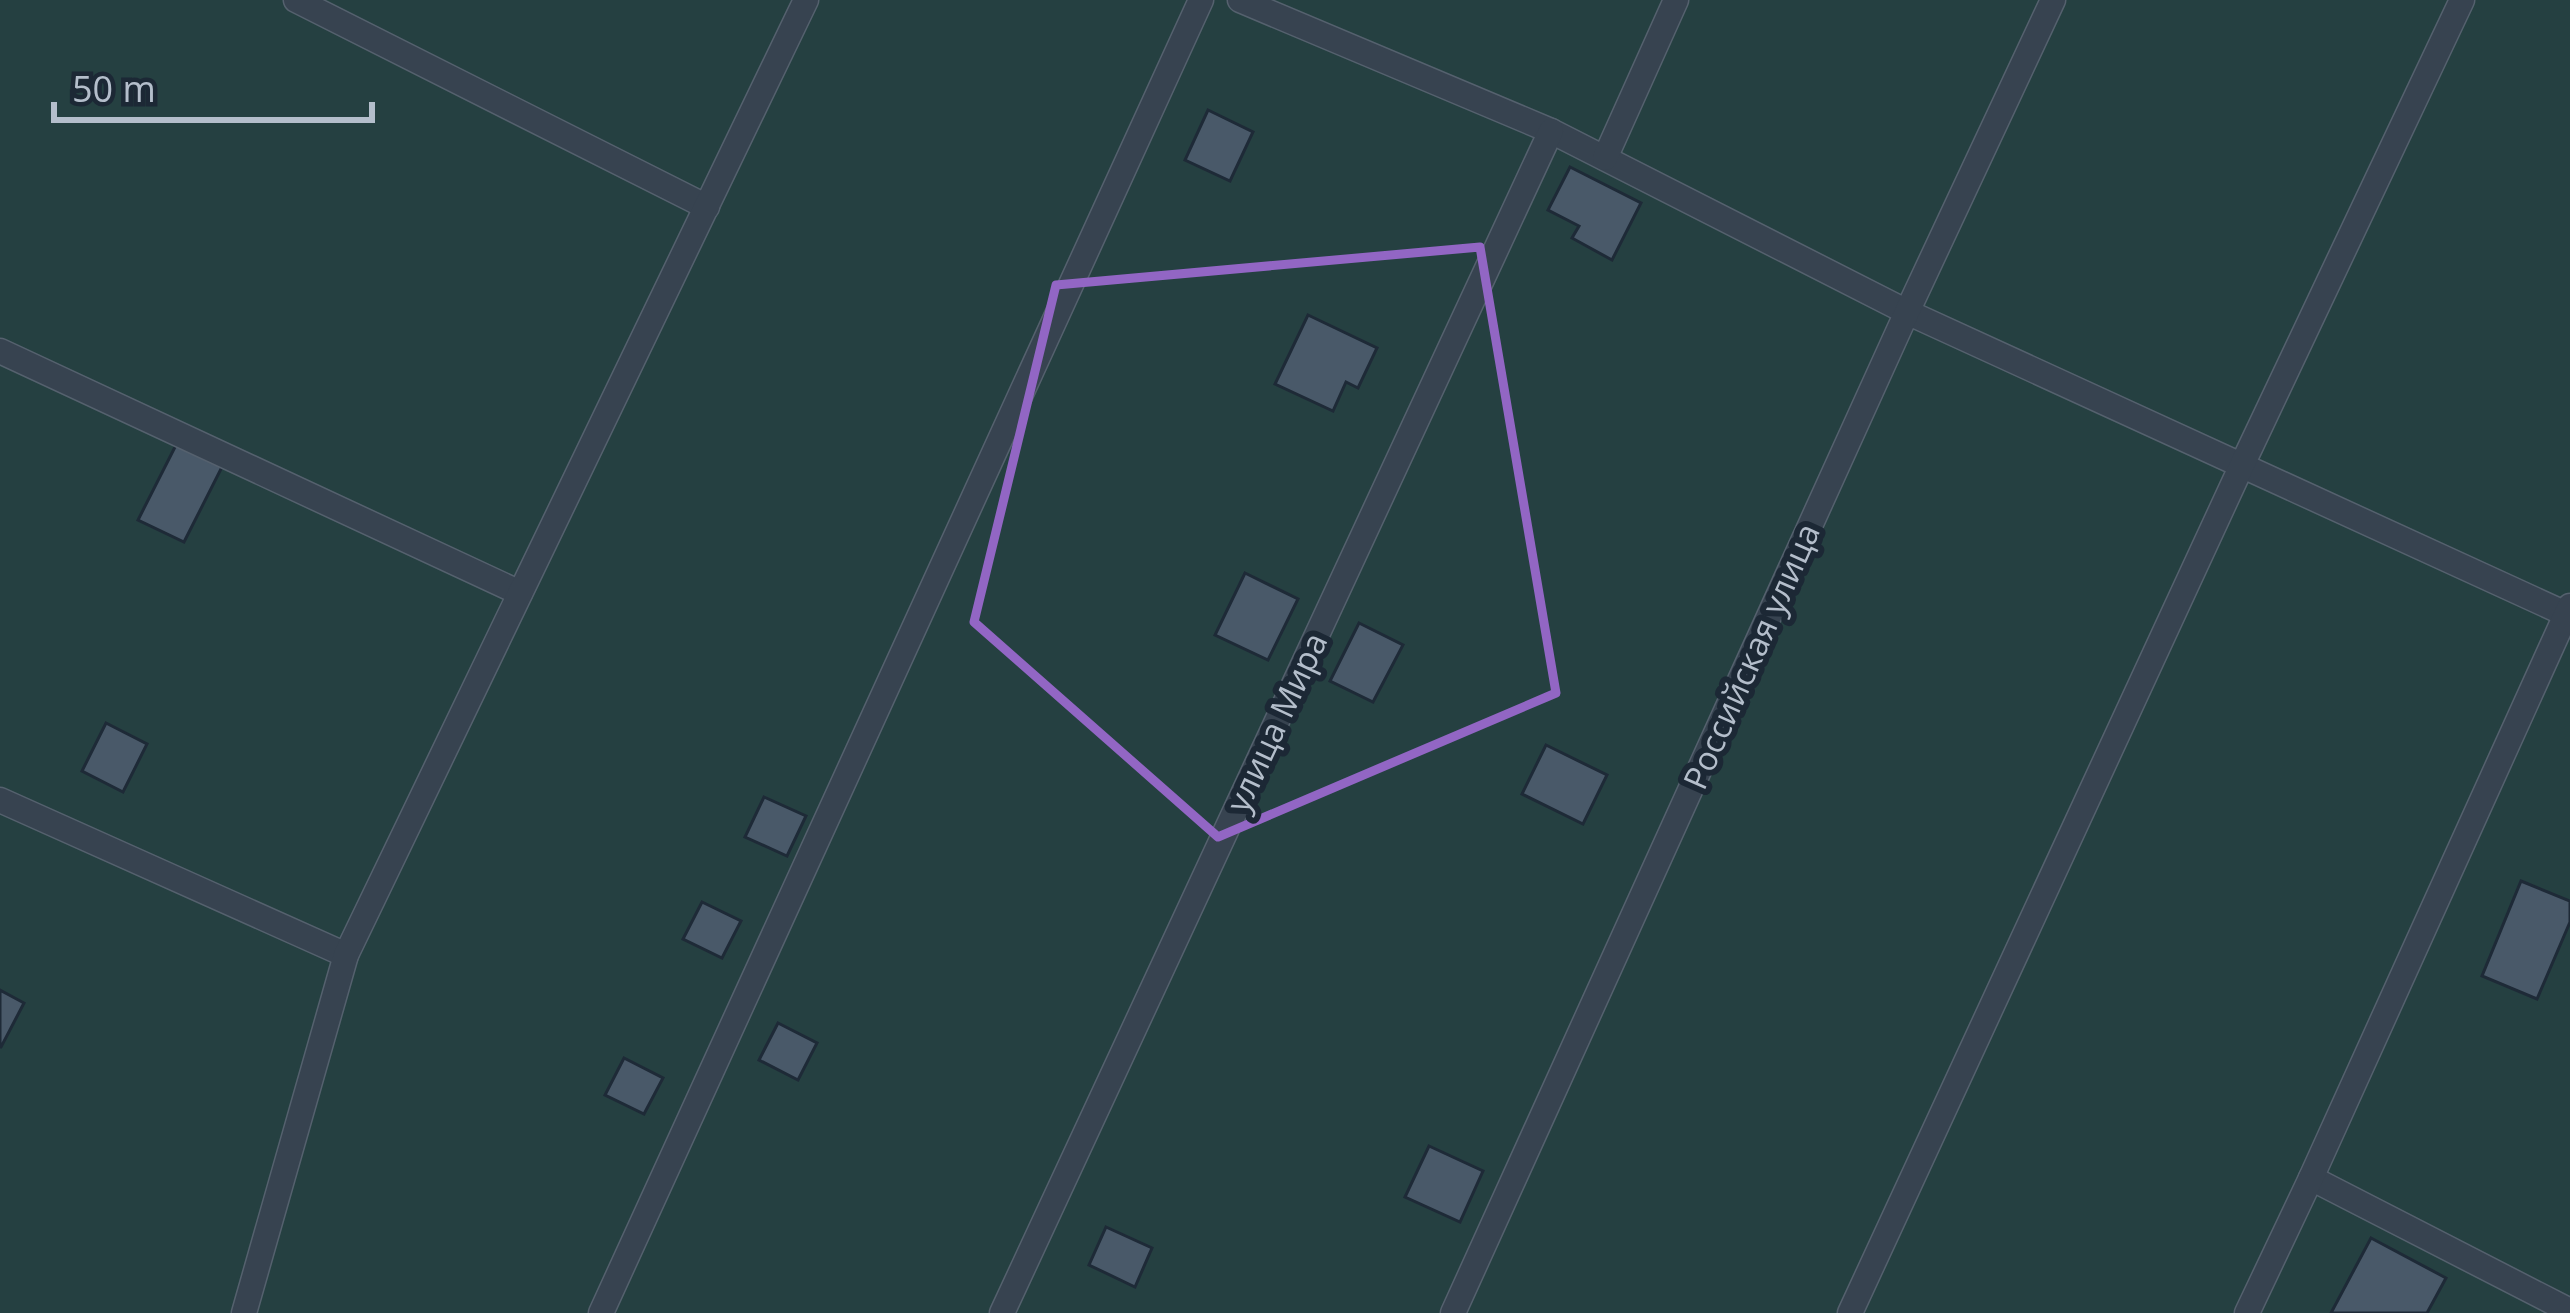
<svg xmlns="http://www.w3.org/2000/svg" width="2570" height="1313" font-family="'Open Sans',sans-serif">
	<style>
		.green { fill: #254041 }
		.building { fill: #495969; stroke: #1e2a37; stroke-width: 3 }
		.lines { fill: none; stroke-linecap: round; stroke-linejoin: round }
		.lane-casing { stroke: #55616e; stroke-width: 27 }
		.lane { stroke: #374350; stroke-width: 24 }
		.marked { fill: none; stroke: #9266c4; stroke-width: 9; stroke-linejoin: round }
		.labels { text-anchor: middle; dominant-baseline: central; stroke-width: 12; stroke-linejoin: round; paint-order: stroke }
		.street-label { font-size: 33px; fill: #b4becb; stroke: #1c2835 }
	</style>
	<rect width="100%" height="100%" fill="#233240"/>
	<rect class="green" x="0" y="0" width="2570" height="1313"/>
	<g class="building">
		<path d="M1208 110 1253 132 1230 181 1185 160Z"/>
		<path d="M1570 167 1641 203 1612 260 1572 238 1579 226 1548 210Z"/>
		<path d="M1308 315 1377 348 1358 388 1346 382 1333 411 1275 384Z"/>
		<path d="M176 445 222 467 184 542 138 520Z"/>
		<path d="M1245 573 1298 599 1268 660 1215 635Z"/>
		<path d="M1359 623 1403 645 1373 702 1330 681Z"/>
		<path d="M106 723 147 744 123 792 82 771Z"/>
		<path d="M1546 745 1607 775 1583 824 1522 794Z"/>
		<path d="M764 797 806 816 787 856 745 837Z"/>
		<path d="M2521 881 2570 901V922L2537 999 2482 976Z"/>
		<path d="M702 902 741 921 722 958 683 939Z"/>
		<path d="M0 990 24 1003 1 1047H0Z"/>
		<path d="M778 1023 817 1043 798 1080 759 1060Z"/>
		<path d="M624 1058 663 1078 644 1114 605 1095Z"/>
		<path d="M1429 1146 1483 1171 1460 1222 1405 1197Z"/>
		<path d="M1106 1227 1152 1248 1135 1287 1089 1265Z"/>
		<path d="M2371 1238 2446 1278 2427 1313H2331Z"/>
	</g>
	<g class="lines">
		<g class="lane-casing">
			<g id="lane">
				<path d="M296 0 707 207"/>
				<path d="M1240 0 1551 131 1907 312 2566 614"/>
				<path d="M1605 158 1676 0"/>
				<path d="M0 351 520 593"/>
				<path d="M0 800 346 955"/>
				<path d="M2311 1178 2570 1311"/>
				<path d="M244 1313 346 955 806 0"/>
				<path d="M601 1313 1201 0"/>
				<path d="M1002 1313 1551 131"/>
				<path d="M1453 1313 1907 312 2053 0"/>
				<path d="M1850 1313 2242 465 2462 0"/>
				<path d="M2247 1313 2311 1178 2570 606"/>
			</g>
		</g>
		<use href="#lane" class="lane"/>
	</g>
	<path class="marked" d="M1480 247 1556 693 1218 837 974 622 1056 285Z"/>
	<g class="labels">
		<g class="street-label">
			<text transform="translate(1751 656) rotate(-66)">Российская улица</text>
			<text transform="translate(1276 722) rotate(-65)">улица Мира</text>
		</g>
	</g>
	<path d="M54 102v18h318v-18" fill="none" stroke="#b4becb" stroke-width="6"/>
	<text x="72" y="102" font-size="36" fill="#b4becb" stroke="#1c2835" stroke-width="9" paint-order="stroke">50 m</text>
</svg>
